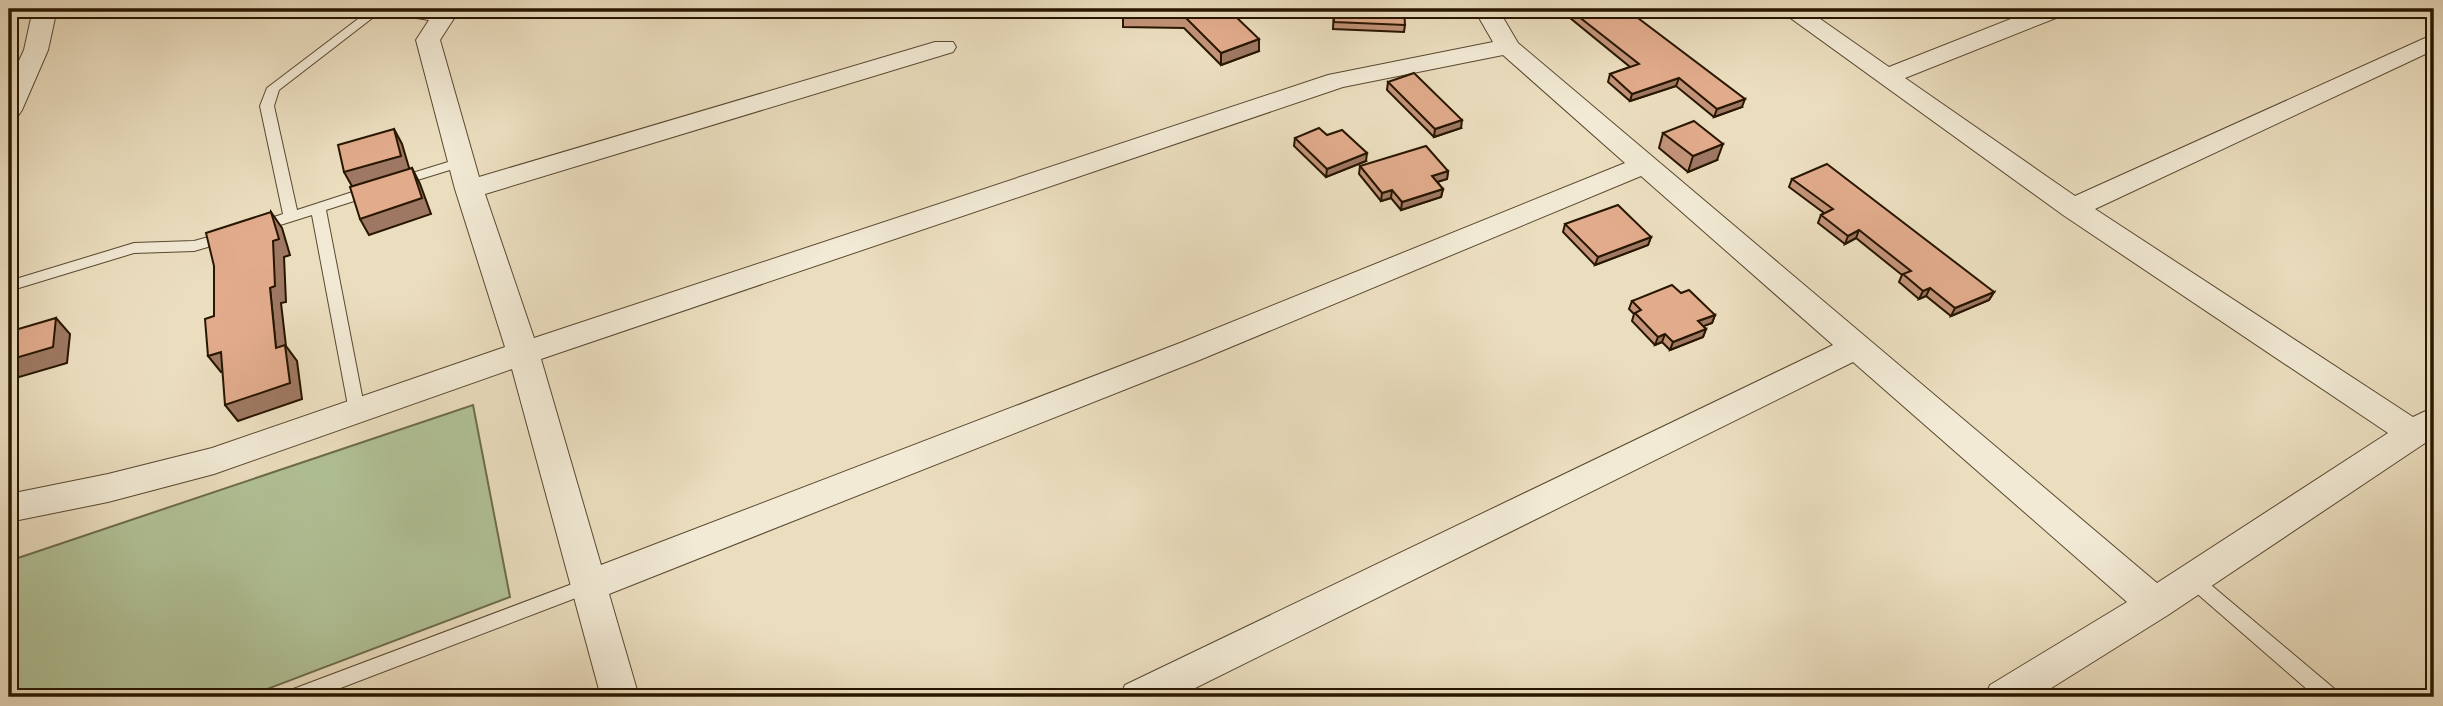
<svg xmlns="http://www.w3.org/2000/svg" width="2443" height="706" font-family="'IM FELL French Canon',serif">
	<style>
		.green { fill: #b1c297; stroke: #6c6c4c; stroke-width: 2 }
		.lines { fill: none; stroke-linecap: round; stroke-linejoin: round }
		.lane-casing { stroke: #594830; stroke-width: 2 }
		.street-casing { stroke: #594830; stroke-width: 2 }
		.lane { fill: #f2ead5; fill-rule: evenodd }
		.street { fill: #f2ead5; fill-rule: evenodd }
		.wall { fill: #c29378; stroke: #281600; stroke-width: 2 }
		.shaded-wall { fill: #9e7862; stroke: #281600; stroke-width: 2 }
		.building { fill: #e1ab8c; stroke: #281600; stroke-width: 2 }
	</style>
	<rect width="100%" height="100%" fill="#ebdebf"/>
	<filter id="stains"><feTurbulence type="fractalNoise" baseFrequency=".00286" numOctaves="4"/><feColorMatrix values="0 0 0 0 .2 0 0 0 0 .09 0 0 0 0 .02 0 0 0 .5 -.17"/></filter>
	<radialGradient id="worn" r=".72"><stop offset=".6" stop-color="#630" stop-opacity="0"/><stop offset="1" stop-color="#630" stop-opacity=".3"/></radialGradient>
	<path class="green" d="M473 405 510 597 246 697H9V561Z"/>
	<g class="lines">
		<g class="lane-casing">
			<g id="lane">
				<path d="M371 9H384L279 90 274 106 297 210 374 185 381 190 379 193 326 210 365 411 363 415H351L349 411 312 215 258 232 251 227 253 224 283 214 260 106 267 88Z"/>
				<path d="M461 158 466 159 468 162 466 165 398 186 391 182 393 179Z"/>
				<path d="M227 232 232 234 234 237 232 240 194 251 134 253 9 291V281L134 243 194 241Z"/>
				<path d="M2192 571 2198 574 2337 691 2340 697H2316L2186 584 2183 579 2186 574Z"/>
				<path d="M588 578 594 581 597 586 594 591 317 697H285L288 691Z"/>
			</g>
		</g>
		<g class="street-casing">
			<g id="street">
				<path d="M33 9H57L48 50 22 110 18 116 9 118V82L24 50Z"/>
				<path d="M389 9H460L440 40 479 177 935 42H953L956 47 953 52 485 194 534 338 1328 75 1493 42 1474 9H1498L1518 43 2157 583 2388 433 2063 215 1778 9H1806L1889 67 2036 9H2069L2066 14 1905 78 2075 196 2434 34V50L2095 209 2413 417 2434 407V437L2168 615 2037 697H1985L1990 685 2127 602 1853 362 1177 697H1120L1125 685 1833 345 1641 176 1202 359 609 594 639 697H601L512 369 214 474 108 502 9 522V494L108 474 212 448 505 347 455 189 416 40 429 20 392 14ZM1503 55 1625 163 1180 343 601 565 541 359 1343 87Z"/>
			</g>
		</g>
		<use href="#lane" class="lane"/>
		<use href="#street" class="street"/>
	</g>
	<g class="wall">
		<path d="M1334 9 1405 25 1404 32 1333 29Z"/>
		<path d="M1552 9H1626L1742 107 1714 117 1676 86 1630 101 1608 82 1610 74 1630 67 1559 9 1555 11Z"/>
		<path d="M1231 12 1259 51 1221 65 1184 28 1123 27V15Z"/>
		<path d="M1388 82 1461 128 1434 137 1387 90Z"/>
		<path d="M1663 133 1717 160 1688 172 1659 148Z"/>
		<path d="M1327 135 1366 161 1326 177 1294 146 1295 138Z"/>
		<path d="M1360 166 1448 171 1447 179 1437 182 1443 189 1441 197 1401 210 1391 198 1381 201 1359 174Z"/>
		<path d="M1792 179 1994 292 1989 300 1951 316 1926 296 1919 299 1899 282 1902 275 1856 238 1845 244 1818 223 1821 215 1824 213 1789 187Z"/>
		<path d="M1565 224 1651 237 1648 245 1595 265 1563 232Z"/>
		<path d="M1681 293 1715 315 1712 323 1703 326 1706 329 1703 337 1670 350 1662 342 1655 345 1632 321 1634 314 1629 309 1632 301Z"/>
	</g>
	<g class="shaded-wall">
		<path d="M1259 39V51L1221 65V53Z"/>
		<path d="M1679 78 1676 86 1630 101 1632 94Z"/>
		<path d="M1745 99 1742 107 1714 117 1717 109Z"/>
		<path d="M1462 120 1461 128 1434 137 1435 129Z"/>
		<path d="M394 129 402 144 410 171 353 188 344 172Z"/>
		<path d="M1723 144 1717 160 1688 172 1693 156Z"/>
		<path d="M1367 153 1366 161 1326 177 1327 169Z"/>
		<path d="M412 168 420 184 431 214 369 235 360 219Z"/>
		<path d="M1448 171 1447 179 1430 184 1432 176Z"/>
		<path d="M1443 189 1441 197 1401 210 1402 202Z"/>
		<path d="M1392 190 1391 198 1381 201 1382 193Z"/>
		<path d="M271 212 282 228 290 255 284 257 286 302 281 303 286 346 297 361 302 399 238 421 225 405 276 348 270 288Z"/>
		<path d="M1859 230 1856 238 1845 244 1848 236Z"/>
		<path d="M1651 237 1648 245 1595 265 1598 257Z"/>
		<path d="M1930 288 1926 296 1919 299 1923 291Z"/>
		<path d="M1994 292 1989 300 1951 316 1955 308Z"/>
		<path d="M1715 315 1712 323 1696 329 1698 321Z"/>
		<path d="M56 318 70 334 67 363 9 380V360Z"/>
		<path d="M1706 329 1703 337 1670 350 1673 342Z"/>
		<path d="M1665 334 1662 342 1655 345 1658 337Z"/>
		<path d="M221 352 233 368 221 372 208 356Z"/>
	</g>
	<g class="building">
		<path d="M1124 9H1231V12L1259 39 1221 53 1184 16 1123 15Z"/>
		<path d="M1334 9H1404L1405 25 1334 22Z"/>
		<path d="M1569 9H1626L1745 99 1717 109 1679 78 1632 94 1610 74 1639 64Z"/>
		<path d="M1414 73 1462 120 1435 129 1388 82Z"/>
		<path d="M1694 121 1723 144 1693 156 1663 133Z"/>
		<path d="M1319 128 1327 135 1342 130 1367 153 1327 169 1295 138Z"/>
		<path d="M394 129 401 156 344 172 338 145Z"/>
		<path d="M1426 146 1448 171 1432 176 1443 189 1402 202 1392 190 1382 193 1360 166Z"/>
		<path d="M1827 164 1994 292 1955 308 1930 288 1923 291 1903 274 1911 271 1859 230 1848 236 1821 215 1833 209 1792 179Z"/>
		<path d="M412 168 422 198 360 219 350 187Z"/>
		<path d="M1618 205 1651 237 1598 257 1565 224Z"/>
		<path d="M271 212 279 239 273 241 275 286 270 288 276 348 285 345 290 383 225 405 221 352 208 356 205 319 214 316V266L206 233Z"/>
		<path d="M1672 285 1681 293 1689 290 1715 315 1698 321 1706 329 1673 342 1665 334 1658 337 1635 313 1641 310 1632 301Z"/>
		<path d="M56 318 53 347 9 360V335L15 333V330Z"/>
	</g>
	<rect width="2443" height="706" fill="none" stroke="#ebdebf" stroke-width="35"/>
	<rect x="10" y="10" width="2422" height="685" fill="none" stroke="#281600" stroke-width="3.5"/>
	<rect x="18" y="18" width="2408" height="671" fill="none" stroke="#281600" stroke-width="2"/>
	<rect width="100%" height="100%" filter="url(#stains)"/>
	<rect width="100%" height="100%" fill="url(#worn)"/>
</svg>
